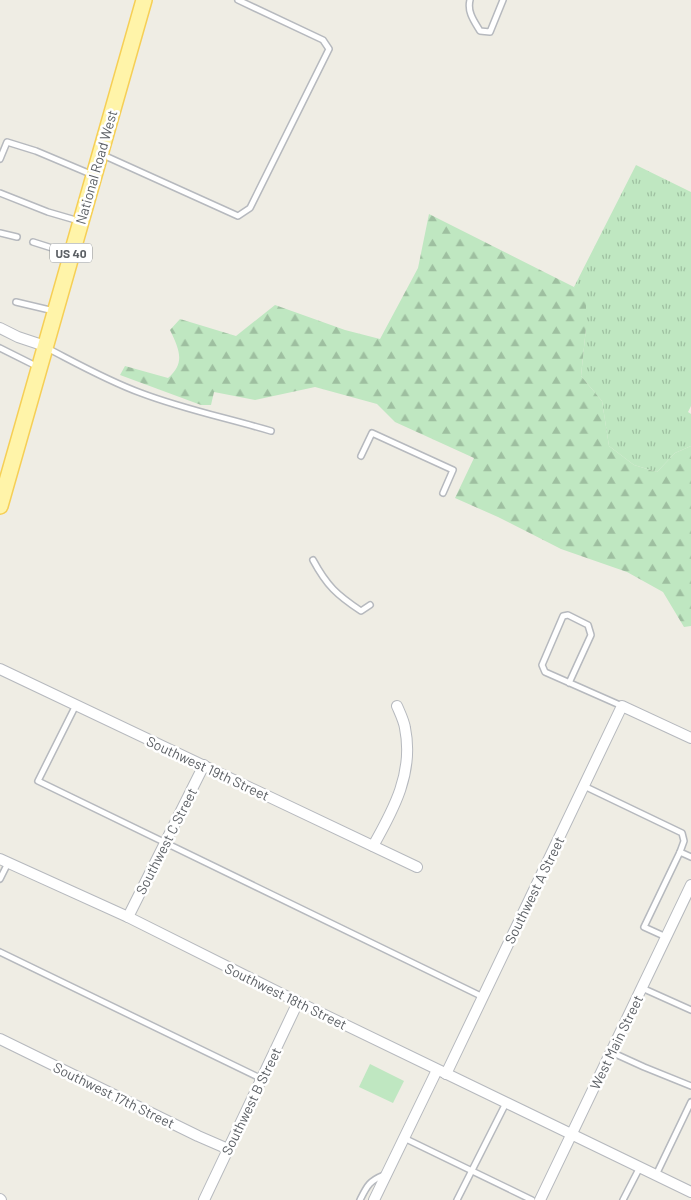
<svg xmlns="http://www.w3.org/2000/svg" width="691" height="1200" font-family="Barlow,sans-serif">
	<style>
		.grass { fill: url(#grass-tufts) }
		.forest { fill: url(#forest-firs) }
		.park { fill: #bfe7c1 }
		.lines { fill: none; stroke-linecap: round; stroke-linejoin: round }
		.service-casing { stroke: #b6b9be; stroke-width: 8 }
		.minor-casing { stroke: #b6b9be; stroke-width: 12 }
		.primary-casing { stroke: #f6cf55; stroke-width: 18 }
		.service { stroke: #fff; stroke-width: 5 }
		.minor { stroke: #fff; stroke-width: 10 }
		.primary { stroke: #fff4a9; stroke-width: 15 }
		.labels { text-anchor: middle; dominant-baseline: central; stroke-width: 5; stroke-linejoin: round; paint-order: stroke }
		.shield { fill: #fff; stroke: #8d9093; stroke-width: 1 }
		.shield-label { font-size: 12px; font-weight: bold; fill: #5c6065 }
		.street-label { font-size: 14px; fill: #5c6065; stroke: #fff }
	</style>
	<defs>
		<pattern id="grass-tufts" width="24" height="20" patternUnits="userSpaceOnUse" patternTransform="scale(1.25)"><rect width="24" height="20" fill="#bfe7c1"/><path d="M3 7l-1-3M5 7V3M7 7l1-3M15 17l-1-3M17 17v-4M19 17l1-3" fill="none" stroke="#9ebfa0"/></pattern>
		<pattern id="forest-firs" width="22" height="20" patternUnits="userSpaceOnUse" patternTransform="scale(1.25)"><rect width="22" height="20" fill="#bfe7c1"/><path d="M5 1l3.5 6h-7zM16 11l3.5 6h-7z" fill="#9ebfa0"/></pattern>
	</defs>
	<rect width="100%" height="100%" fill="#efede4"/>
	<path class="grass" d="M636 165 691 192V406L688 412 691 414V446L675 453 657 472 634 465 609 446 602 401 581 376 586 328 574 287Z"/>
	<path class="forest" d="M429 214 574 287 586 301V328L581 376 602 401 609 446 634 465 657 472 675 453 691 446V626L684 627 663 592 627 572 561 549 498 517 455 498 474 458 395 422 377 404 315 387 255 400 214 392 211 405H201L120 375 125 366 168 378C186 363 179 349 170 330L180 319 236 336 275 305 345 330 380 339 418 268Z"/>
	<path class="park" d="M370 1064 404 1081 393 1103 359 1087Z"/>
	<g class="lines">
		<g class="service-casing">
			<g id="service">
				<path d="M470 0C467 12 474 21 480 31L490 32 503 0"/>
				<path d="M103 155 238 216 250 208 329 49 323 40 238 0"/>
				<path d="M0 159 7 142 36 151 93 175"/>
				<path d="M0 193 48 212 79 221"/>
				<path d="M0 233 17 237"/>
				<path d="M33 242 71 254"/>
				<path d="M16 302 54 311"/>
				<path d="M0 348 38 367"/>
				<path d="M47 348C78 364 108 381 141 393 183 409 227 418 271 431"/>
				<path d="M361 456 372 433 453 470 443 493"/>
				<path d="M313 560C327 586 337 595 361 611L370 605"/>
				<path d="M569 683 591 635 588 625 568 615 563 616 542 665 545 672 622 706"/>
				<path d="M76 705 38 781 483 997"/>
				<path d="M584 786 682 833 684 841 680 852"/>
				<path d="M0 879 8 863"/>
				<path d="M666 937 644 927 680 852 691 857"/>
				<path d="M0 952 262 1079"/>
				<path d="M642 988 691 1010"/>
				<path d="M611 1052 644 1067 691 1086"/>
				<path d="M404 1138 532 1200"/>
				<path d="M656 1175 691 1102"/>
				<path d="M360 1200C367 1186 369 1181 384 1175"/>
				<path d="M457 1200 506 1103"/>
				<path d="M623 1200 640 1167"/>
			</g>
		</g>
		<g class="minor-casing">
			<g id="minor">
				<path d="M0 328 18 337 45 346"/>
				<path d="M0 669 417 867"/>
				<path d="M373 846C394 809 414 772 405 728 404 721 400 713 397 706"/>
				<path d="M0 859 128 917 298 1002 691 1192"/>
				<path d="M128 917 204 765"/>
				<path d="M0 1039 198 1136 228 1149"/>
				<path d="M446 1074 622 706 691 738"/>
				<path d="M0 1199 1 1200"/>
				<path d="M204 1200 298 1002"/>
				<path d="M374 1200 437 1070"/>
				<path d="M540 1200 691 885"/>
			</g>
		</g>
		<g class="primary-casing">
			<path id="primary" d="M0 506 144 0"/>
		</g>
		<use href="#service" class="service"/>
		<use href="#minor" class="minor"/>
		<use href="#primary" class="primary"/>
	</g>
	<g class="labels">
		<rect class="shield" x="50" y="243.5" width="42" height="19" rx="4"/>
		<g class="shield-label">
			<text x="71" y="253">US 40</text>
		</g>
		<g class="street-label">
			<text transform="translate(96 167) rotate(-74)">National Road West</text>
			<text transform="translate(208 768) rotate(25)">Southwest 19th Street</text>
			<text transform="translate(166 841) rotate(-63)">Southwest C Street</text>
			<text transform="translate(534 890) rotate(-64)">Southwest A Street</text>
			<text transform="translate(286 996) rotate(26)">Southwest 18th Street</text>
			<text transform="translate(616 1042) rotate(-64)">West Main Street</text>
			<text transform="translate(114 1095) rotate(26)">Southwest 17th Street</text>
			<text transform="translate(251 1101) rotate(-64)">Southwest B Street</text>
		</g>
	</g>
</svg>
